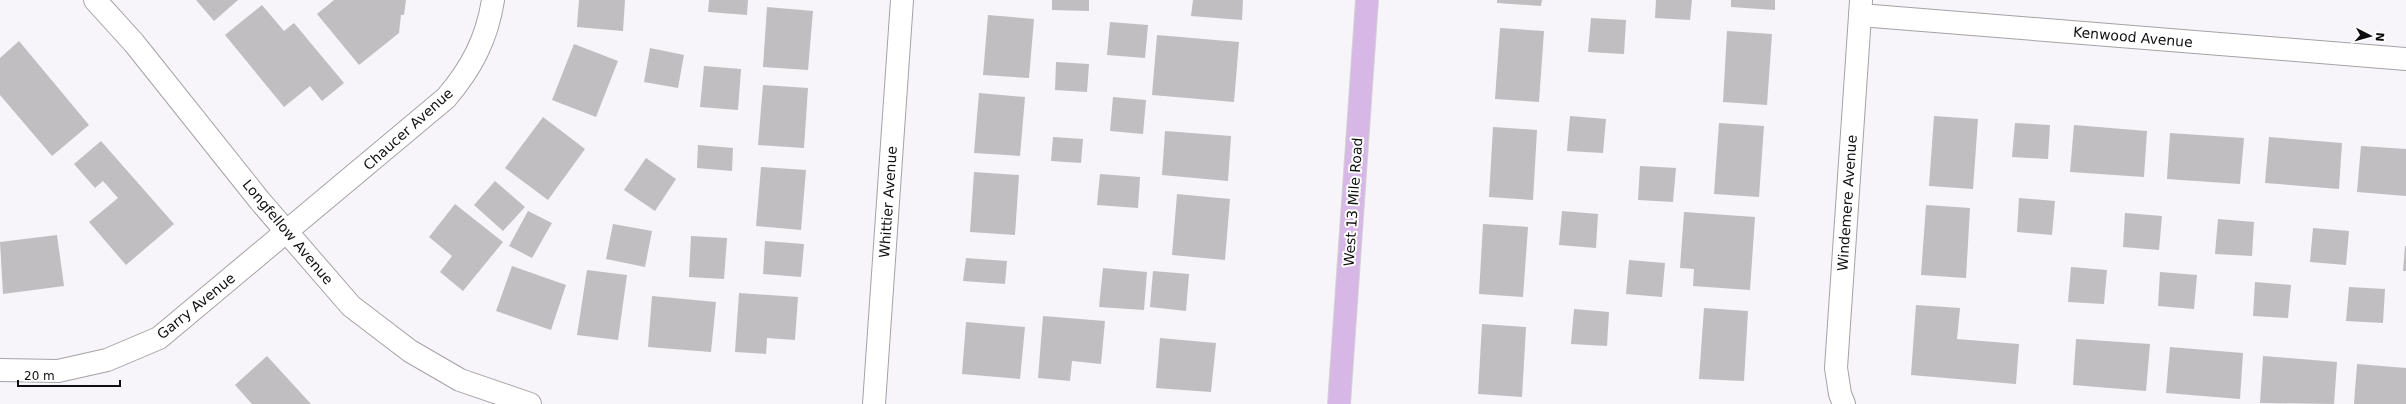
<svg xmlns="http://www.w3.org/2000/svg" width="2406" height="404" font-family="'DejaVu Sans',sans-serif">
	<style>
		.building { fill: #c0bec1 }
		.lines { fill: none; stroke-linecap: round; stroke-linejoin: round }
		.minor-casing { stroke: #a4a2a5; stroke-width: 24 }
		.major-casing { stroke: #d4d4d4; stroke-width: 24 }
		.minor { stroke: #fff; stroke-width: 22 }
		.major { stroke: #d6b7e6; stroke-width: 22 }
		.labels { text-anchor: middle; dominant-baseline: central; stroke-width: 4; stroke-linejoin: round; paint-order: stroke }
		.street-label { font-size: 14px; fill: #0f0f10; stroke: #fff }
	</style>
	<rect width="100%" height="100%" fill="#f7f5f9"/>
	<g class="building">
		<path d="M196 0H238L214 21Z"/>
		<path d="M334 0H406L404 15H401L399 33 359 65 317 14Z"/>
		<path d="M579 0H625L623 31 577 27Z"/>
		<path d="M709 0H748L747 15 708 12Z"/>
		<path d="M1052 0H1089V11L1052 10Z"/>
		<path d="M1193 0H1243L1242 20 1191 16Z"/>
		<path d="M1497 0H1542L1541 6 1497 3Z"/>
		<path d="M1656 0H1692L1690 20 1655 18Z"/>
		<path d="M1731 0H1775V10L1731 7Z"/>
		<path d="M262 5 284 31 294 23 344 83 322 101 310 86 284 107 225 35Z"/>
		<path d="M767 7 813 11 808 70 763 67Z"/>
		<path d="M988 15 1034 19 1029 78 983 75Z"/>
		<path d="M1591 18 1626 20 1624 54 1588 52Z"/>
		<path d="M1110 22 1148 25 1145 58 1107 55Z"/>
		<path d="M1500 28 1544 31 1539 102 1495 99Z"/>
		<path d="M1727 31 1772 34 1767 105 1723 102Z"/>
		<path d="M1157 35 1239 42 1234 102 1152 95Z"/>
		<path d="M19 41 89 125 52 156 0 95V58Z"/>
		<path d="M574 44 618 61 596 117 552 100Z"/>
		<path d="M650 48 684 55 678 88 644 82Z"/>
		<path d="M1056 62 1089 64 1087 92 1055 90Z"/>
		<path d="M704 66 741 69 738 110 700 107Z"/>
		<path d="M763 85 808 88 804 148 758 145Z"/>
		<path d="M979 93 1025 97 1020 156 974 153Z"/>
		<path d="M1113 97 1146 100 1143 134 1110 131Z"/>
		<path d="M1570 116 1606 119 1603 153 1567 151Z"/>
		<path d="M1934 116 1978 119 1973 189 1929 186Z"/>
		<path d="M543 117 585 149 548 200 505 168Z"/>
		<path d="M1719 123 1764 126 1759 197 1714 194Z"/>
		<path d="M2015 123 2050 125 2048 159 2012 157Z"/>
		<path d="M2074 125 2147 131 2144 177 2070 172Z"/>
		<path d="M1493 127 1537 130 1533 200 1489 197Z"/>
		<path d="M1165 131 1231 136 1228 181 1162 175Z"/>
		<path d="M2170 133 2244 138 2240 184 2167 179Z"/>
		<path d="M1053 137 1083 139 1081 163 1051 161Z"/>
		<path d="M2269 137 2342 143 2339 189 2265 183Z"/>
		<path d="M101 141 174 224 126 265 89 222 118 198 103 181 95 188 74 164Z"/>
		<path d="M698 145 733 148 732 171 697 168Z"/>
		<path d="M2361 146 2406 149V196L2357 192Z"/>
		<path d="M646 158 676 179 655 211 624 190Z"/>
		<path d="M1640 166 1676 168 1673 202 1638 200Z"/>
		<path d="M761 167 806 170 801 230 756 226Z"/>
		<path d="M974 172 1019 175 1015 235 970 232Z"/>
		<path d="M1100 174 1140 177 1138 208 1097 205Z"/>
		<path d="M495 181 525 207 503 231 474 205Z"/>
		<path d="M1177 194 1230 199 1225 260 1172 255Z"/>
		<path d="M2019 198 2055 201 2052 235 2017 232Z"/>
		<path d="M455 204 503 242 463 291 440 272 452 256 429 237Z"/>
		<path d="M1926 205 1970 208 1966 278 1921 275Z"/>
		<path d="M528 211 552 223 532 258 509 246Z"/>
		<path d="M1562 211 1598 214 1596 248 1559 245Z"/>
		<path d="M1684 212 1755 217 1750 290 1693 286 1694 269 1680 268Z"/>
		<path d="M2125 213 2162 216 2159 250 2123 247Z"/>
		<path d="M2218 219 2254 222 2252 256 2215 254Z"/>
		<path d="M613 224 652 231 645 267 606 259Z"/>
		<path d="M1483 224 1528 227 1523 297 1479 294Z"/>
		<path d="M2313 228 2349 231 2346 265 2310 262Z"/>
		<path d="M57 235 64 286 3 294 0 242Z"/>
		<path d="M691 236 727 238 724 279 689 277Z"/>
		<path d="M765 241 804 244 801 277 763 274Z"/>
		<path d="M2405 246H2406V271H2403Z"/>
		<path d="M966 258 1007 261 1005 284 963 281Z"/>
		<path d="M1629 260 1665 263 1662 297 1626 294Z"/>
		<path d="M512 266 566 285 551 330 496 311Z"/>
		<path d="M2071 267 2107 270 2104 304 2068 302Z"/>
		<path d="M1103 268 1147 272 1144 310 1099 307Z"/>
		<path d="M587 270 627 275 618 340 577 335Z"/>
		<path d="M1153 271 1189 274 1186 311 1150 307Z"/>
		<path d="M2160 272 2197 275 2194 309 2158 306Z"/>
		<path d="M2255 282 2291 285 2288 318 2253 316Z"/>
		<path d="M2349 287 2385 289 2383 323 2346 321Z"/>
		<path d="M739 293 798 297 795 340 767 338 766 354 735 352Z"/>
		<path d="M652 296 716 302 711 352 648 347Z"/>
		<path d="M1916 305 1960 308 1957 339 2019 344 2016 384 1911 375Z"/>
		<path d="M1704 308 1748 311 1744 381 1699 379Z"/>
		<path d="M1574 309 1609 312 1607 346 1571 344Z"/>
		<path d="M1043 316 1105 321 1101 364 1072 361 1070 381 1038 378Z"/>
		<path d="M966 322 1025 327 1020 379 962 374Z"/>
		<path d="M1482 324 1526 327 1522 397 1478 394Z"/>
		<path d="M1160 338 1216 343 1211 392 1156 388Z"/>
		<path d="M2076 339 2150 344 2146 391 2073 385Z"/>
		<path d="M2170 347 2243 353 2240 399 2166 393Z"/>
		<path d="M267 356 311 404H252L235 385Z"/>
		<path d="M2263 356 2337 362 2334 404 2260 403Z"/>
		<path d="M2357 364 2406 368V404H2354Z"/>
	</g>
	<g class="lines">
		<g class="minor-casing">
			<g id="minor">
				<path d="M95 0 134 43 260 201 351 306 410 351 460 380 530 404"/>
				<path d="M1860 15 2406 59"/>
				<path d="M0 370 58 371 107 360 159 338 446 98C471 69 487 39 493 0"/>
				<path d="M874 404 902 0"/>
				<path d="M1844 404 1840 394 1836 368 1861 1"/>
			</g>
		</g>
		<g class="major-casing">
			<path id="major" d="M1339 404 1367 0"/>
		</g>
		<use href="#minor" class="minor"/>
		<use href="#major" class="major"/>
	</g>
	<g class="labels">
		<g class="street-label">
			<text transform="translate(2133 37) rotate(5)">Kenwood Avenue</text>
			<text transform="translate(408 129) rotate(-42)">Chaucer Avenue</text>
			<text transform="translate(888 202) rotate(-86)">Whittier Avenue</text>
			<text transform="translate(1353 202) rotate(-86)">West 13 Mile Road</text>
			<text transform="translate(1847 203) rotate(-86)">Windemere Avenue</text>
			<text transform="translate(288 232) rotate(50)">Longfellow Avenue</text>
			<text transform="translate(196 306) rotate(-39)">Garry Avenue</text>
		</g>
	</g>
	<g transform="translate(2370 36) rotate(96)" stroke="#ffffff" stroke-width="3" paint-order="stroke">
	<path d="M0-3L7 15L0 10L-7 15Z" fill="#0f0f10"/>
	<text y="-6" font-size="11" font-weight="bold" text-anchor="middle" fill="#0f0f10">N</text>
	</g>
	<path d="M18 380v6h102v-6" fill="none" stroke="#0f0f10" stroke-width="2"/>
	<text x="24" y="380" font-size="12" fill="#0f0f10" stroke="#ffffff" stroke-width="3" paint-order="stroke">20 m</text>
</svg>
